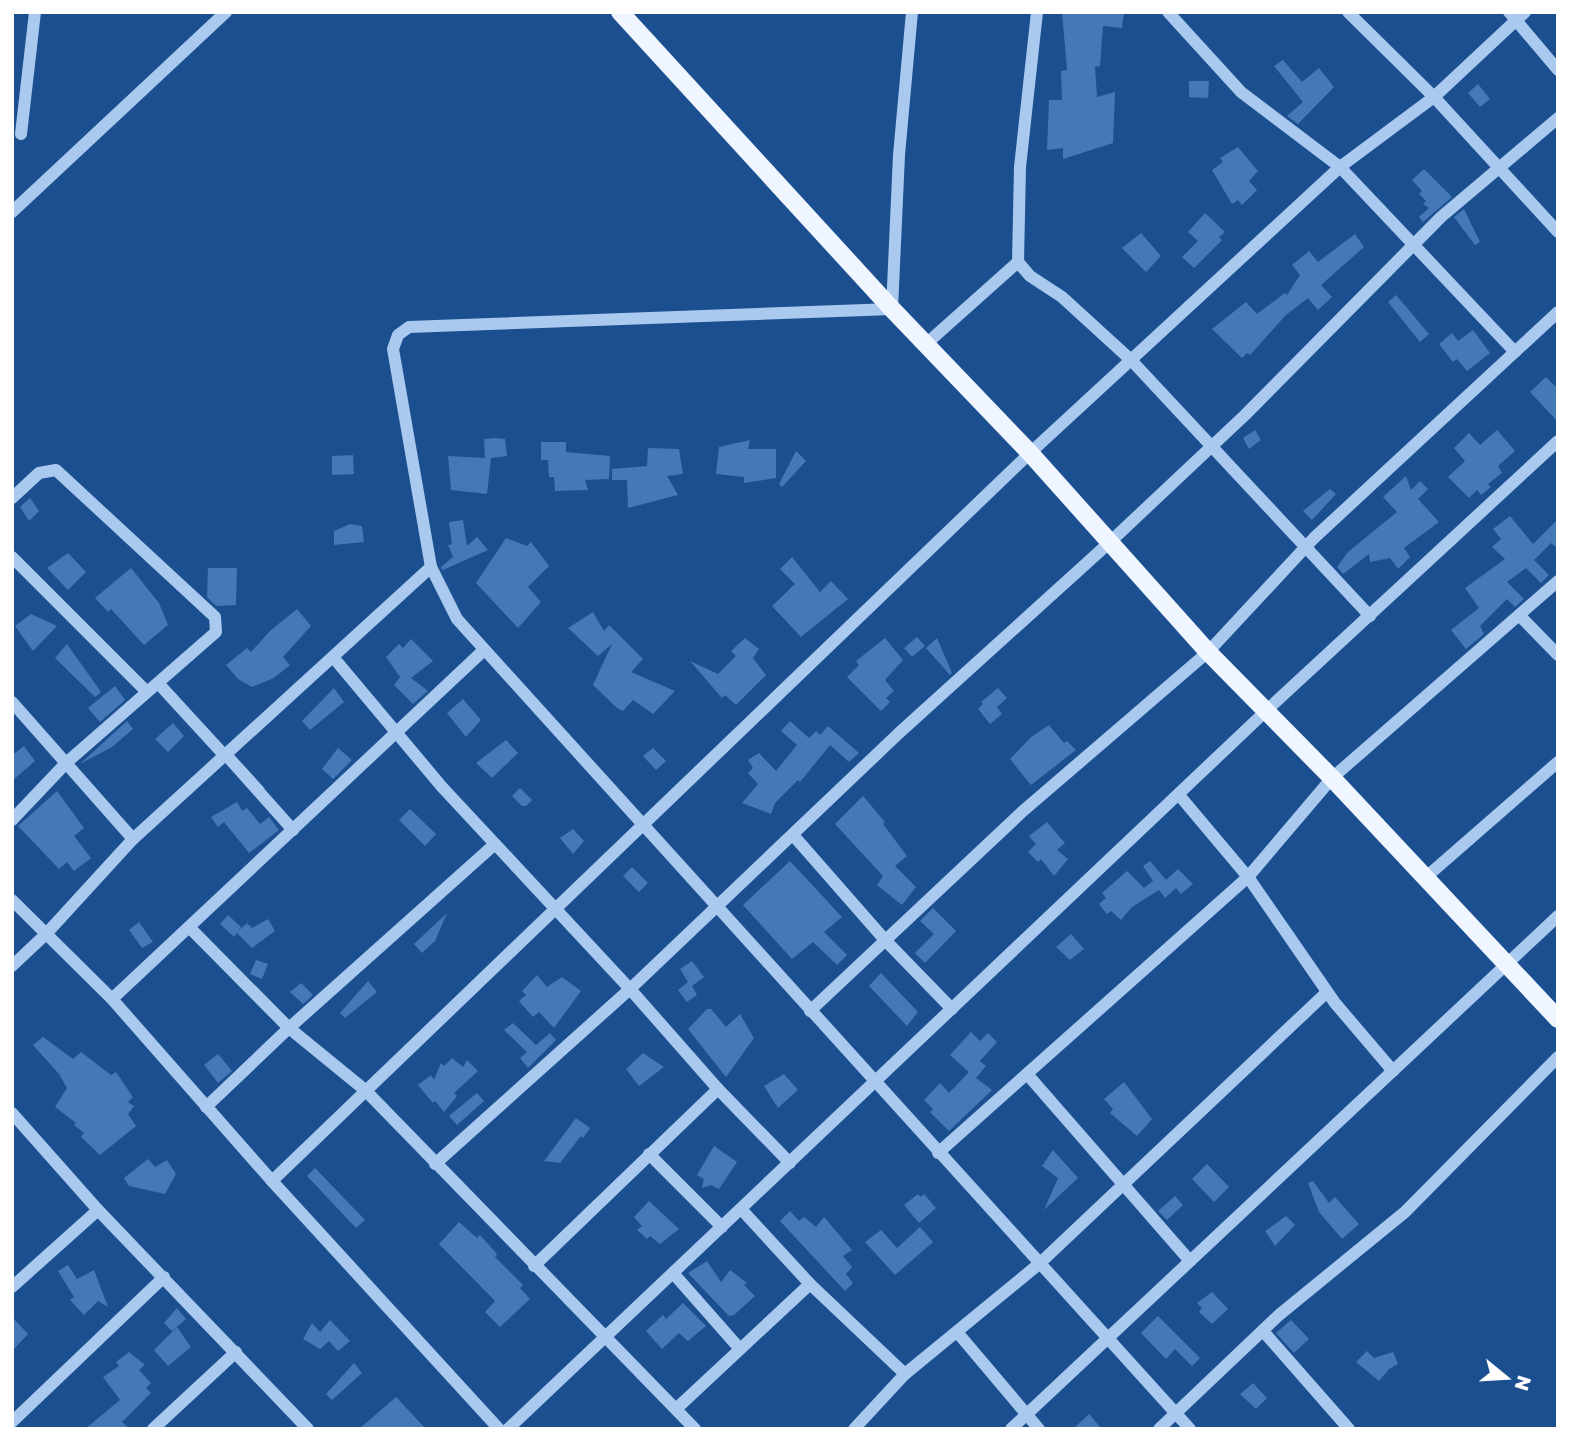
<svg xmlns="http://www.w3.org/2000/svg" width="1570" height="1441" font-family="'Golos Text',sans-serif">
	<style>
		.building { fill: #4478b7 }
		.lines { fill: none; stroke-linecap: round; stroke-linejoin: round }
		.minor { stroke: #a9c9ee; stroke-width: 12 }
		.major { stroke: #f0f6ff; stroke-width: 18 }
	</style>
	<rect width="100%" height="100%" fill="#1b4f8f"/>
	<g class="building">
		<path d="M1062 12H1124L1122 28 1103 26 1100 66 1095 67 1097 97 1115 92 1113 143 1063 159V148L1047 150 1049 100H1062L1061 71 1067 70Z"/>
		<path d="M1283 60 1302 82 1319 68 1334 87 1298 124 1287 116 1303 102 1274 66Z"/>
		<path d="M1189 81H1209L1208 98 1189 97Z"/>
		<path d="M1478 84 1490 99 1480 107 1468 93Z"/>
		<path d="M1238 147 1258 171 1249 181 1257 190 1242 205 1238 200 1232 204 1212 170 1223 162 1220 158Z"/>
		<path d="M1424 169 1452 197 1423 222 1419 217 1429 208 1423 204 1426 201 1419 194 1422 191 1412 180Z"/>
		<path d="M1464 209 1480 242 1475 245 1454 217Z"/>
		<path d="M1205 213 1225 232 1219 237 1222 240 1194 268 1182 257 1198 241 1188 232Z"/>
		<path d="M1141 233 1161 256 1146 272 1122 248Z"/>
		<path d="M1355 234 1364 247 1321 285 1332 297 1318 310 1308 298 1286 315 1250 355 1247 353 1242 358 1212 329 1246 302 1257 314 1285 293 1287 295 1300 275 1292 265 1309 251 1318 262Z"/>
		<path d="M1396 295 1429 334 1420 342 1388 302Z"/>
		<path d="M1473 330 1490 353 1467 371 1457 359 1453 362 1439 344 1452 333 1458 341Z"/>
		<path d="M1546 377 1558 389V422L1530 392Z"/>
		<path d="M1255 430 1261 440 1249 449 1243 438Z"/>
		<path d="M1497 430 1515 451 1498 466 1502 473 1488 484 1491 487 1481 495 1477 490 1469 498 1448 477 1465 461 1454 448 1469 433 1480 445Z"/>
		<path d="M494 438 505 439 507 456 491 458 487 494 451 490 448 456 485 458 484 439Z"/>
		<path d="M750 440 748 449H776V478L744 483V477L716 474 719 447Z"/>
		<path d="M541 442H566V452L610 456 609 479 585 480 588 490 555 491 554 477H549L548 460H541Z"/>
		<path d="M648 448 679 449 683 474 667 476 678 495 628 508 627 480H612V469L647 466Z"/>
		<path d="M796 451 806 461 782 487 779 484Z"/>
		<path d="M353 455 354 474 332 475V456Z"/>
		<path d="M1406 476 1411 490 1420 481 1428 489 1418 499 1439 522 1404 548 1410 557 1398 569 1390 558 1370 562 1369 554 1343 574 1337 567 1348 552 1397 512 1383 497Z"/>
		<path d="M1330 489 1336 494 1312 520 1303 511Z"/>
		<path d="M30 498 39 511 29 521 20 507Z"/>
		<path d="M1510 516 1533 544 1558 519V549L1551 543 1534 560 1549 575 1541 583 1526 568 1507 582 1524 599 1515 607 1507 599 1480 626 1484 634 1466 649 1451 630 1479 608 1465 588 1505 559 1492 547 1501 539 1493 529Z"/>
		<path d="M463 520 467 546 477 537 488 550 443 570 441 567 453 557 448 545 452 544 449 522Z"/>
		<path d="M350 524 362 526 364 542 334 545V531Z"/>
		<path d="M506 538 527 546 531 542 549 566 528 587 541 602 518 628 476 583Z"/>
		<path d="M68 553 86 572 68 590 47 568Z"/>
		<path d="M792 557 820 592 831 581 848 599 801 637 772 606 795 584 780 569Z"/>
		<path d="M131 568 159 603 168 625 144 645 111 609 108 612 95 598Z"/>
		<path d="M208 568H237L236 605 216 606 207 597Z"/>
		<path d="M297 609 311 626 283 657 290 665 274 678 252 687 238 679 226 665 247 648 251 652 271 630Z"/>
		<path d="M593 612 604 631 609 625 643 659 631 672 675 691 653 714 633 700 623 711 617 708 593 685 612 644 598 656 568 628Z"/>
		<path d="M31 614 57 626 33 651 15 626Z"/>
		<path d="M917 637 925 646 912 657 904 648Z"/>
		<path d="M745 638 759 649 753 658 766 675 736 705 725 695 722 698 690 661 718 674 736 656 731 651Z"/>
		<path d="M885 638 903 660 885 680 894 691 886 698 890 702 881 711 847 677 859 665 856 661Z"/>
		<path d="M937 638 952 673 950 675 926 648Z"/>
		<path d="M411 639 433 661 411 678 428 691 413 704 394 685 400 677 386 657 399 644 403 648Z"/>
		<path d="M67 644 101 692 95 697 55 658Z"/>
		<path d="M115 686 125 700 100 722 88 708Z"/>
		<path d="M334 688 344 702 310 730 302 721Z"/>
		<path d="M998 688 1007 698 997 707 1002 714 990 724 978 709 983 704 981 702Z"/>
		<path d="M463 699 481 720 466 737 447 713Z"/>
		<path d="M127 721 133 729 112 747 80 764Z"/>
		<path d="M790 721 809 738 816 731 820 735 828 726 859 753 849 762 830 745 800 782 798 780 775 803 771 814 742 803 758 784 748 773 753 768 748 760 759 753 776 771 797 745 781 731Z"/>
		<path d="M173 723 184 736 168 752 155 739Z"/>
		<path d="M1049 725 1064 743 1067 741 1076 750 1031 785 1010 759 1031 737Z"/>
		<path d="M506 740 518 753 492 778 476 763Z"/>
		<path d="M24 746 35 761 12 781V755Z"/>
		<path d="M338 748 352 760 333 779 322 769Z"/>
		<path d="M653 748 666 761 656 770 643 756Z"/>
		<path d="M520 788 532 800 526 806H522L512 796Z"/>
		<path d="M57 791 84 828 74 836 91 858 74 871 67 862 59 869 18 826Z"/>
		<path d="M863 796 885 822 883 824 907 856 895 866 916 887 902 905 877 885 883 876 835 824Z"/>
		<path d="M237 802 242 811 247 808 260 824 269 817 279 830 249 853 224 822 218 827 211 817Z"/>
		<path d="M410 809 436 834 425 846 399 820Z"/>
		<path d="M1047 822 1065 843 1057 850 1068 859 1054 876 1041 859 1038 862 1028 852 1036 844 1029 836Z"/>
		<path d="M573 829 584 841 573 854 560 838Z"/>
		<path d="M790 861 842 917 824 932 847 955 837 965 813 942 792 959 743 905Z"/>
		<path d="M1150 861 1166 880 1178 869 1193 884 1181 894 1176 888 1165 898 1159 890 1132 907 1121 920 1111 911 1107 914 1099 904 1106 898 1102 893 1127 871 1144 888 1153 881 1143 866Z"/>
		<path d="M632 867 648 883 639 892 623 876Z"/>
		<path d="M933 908 956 931 925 963 915 953 934 934 920 921Z"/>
		<path d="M447 913 435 941 422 953 414 944Z"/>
		<path d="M228 915 241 927 238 931 247 923 252 928 268 919 275 931 252 948 237 933 234 937 220 924Z"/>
		<path d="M139 922 153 942 142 948 129 930Z"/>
		<path d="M1071 934 1084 949 1070 960 1056 947Z"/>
		<path d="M256 960 268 964 262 979 250 974Z"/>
		<path d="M692 961 704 977 692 986 697 995 687 1002 678 990 688 982 680 969Z"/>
		<path d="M881 973 918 1012 907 1026 869 986Z"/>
		<path d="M537 975 547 987 562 977 581 991 554 1028 539 1012 533 1017 519 1001 526 995 522 991Z"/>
		<path d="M368 981 377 992 345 1018 340 1013Z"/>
		<path d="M301 983 313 995 303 1004 290 992Z"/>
		<path d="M707 1009H711L726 1027 740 1014 754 1038 726 1077 688 1029Z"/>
		<path d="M513 1023 536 1045 550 1033 556 1040 528 1068 520 1058 527 1052 504 1030Z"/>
		<path d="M971 1032 980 1041 988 1033 997 1042 980 1061 986 1066 976 1078 992 1090 949 1131 930 1112 933 1109 924 1100 940 1083 949 1093 969 1072 950 1055Z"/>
		<path d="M43 1037 73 1059 81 1052 111 1075 116 1072 133 1097 128 1102 134 1106 128 1114 136 1126 100 1155 81 1137 84 1133 74 1125 76 1123 55 1107 67 1088 59 1074 33 1045Z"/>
		<path d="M643 1053 664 1067 639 1086 626 1069Z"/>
		<path d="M218 1054 232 1071 218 1083 204 1065Z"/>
		<path d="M452 1058 463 1067 467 1060 478 1071 454 1093 457 1096 444 1112 435 1101 433 1103 418 1085 431 1075 434 1080 441 1063 444 1066Z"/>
		<path d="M784 1074 798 1090 778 1108 764 1086Z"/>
		<path d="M1124 1082 1152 1119 1137 1136 1110 1113 1113 1109 1104 1099Z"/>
		<path d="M477 1093 484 1101 457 1125 449 1116Z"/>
		<path d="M576 1118 590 1128 583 1138 581 1136 560 1163 544 1161Z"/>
		<path d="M714 1146 737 1162 719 1189 711 1185 702 1188 704 1179 697 1175Z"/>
		<path d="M1053 1150 1078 1178 1044 1210 1058 1178 1042 1166Z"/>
		<path d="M148 1159 155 1167 167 1160 176 1174 165 1194 129 1186 124 1178Z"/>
		<path d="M1207 1164 1229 1187 1214 1202 1192 1179Z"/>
		<path d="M315 1168 365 1220 356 1228 307 1176Z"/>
		<path d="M1313 1181 1329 1203 1335 1197 1359 1224 1342 1239 1319 1212 1308 1183Z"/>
		<path d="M918 1194 921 1197 924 1194 936 1208 919 1223 904 1205Z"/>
		<path d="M1175 1196 1183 1205 1167 1220 1158 1211Z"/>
		<path d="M649 1201 679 1229 660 1244 650 1236 647 1239 637 1230 642 1226 634 1217Z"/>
		<path d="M790 1211 799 1221 804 1217 816 1227 824 1217 852 1250 843 1256 852 1267 846 1274 853 1283 845 1291 780 1221Z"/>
		<path d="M1286 1216 1295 1225 1275 1246 1265 1231Z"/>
		<path d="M459 1222 477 1238 480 1235 497 1254 495 1257 523 1285 520 1288 530 1299 500 1327 485 1312 495 1301 439 1244Z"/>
		<path d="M920 1227 933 1242 895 1275 865 1242 881 1230 897 1248Z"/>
		<path d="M707 1261 721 1282 730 1270 747 1283 744 1285 755 1296 734 1315 729 1316 688 1273Z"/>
		<path d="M68 1265 77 1279 94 1270 108 1307 98 1301 84 1315 70 1300 74 1297 58 1271Z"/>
		<path d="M1212 1292 1228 1309 1212 1324 1199 1312 1202 1308 1197 1303Z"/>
		<path d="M683 1303 706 1326 688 1341 679 1333 662 1349 646 1331 663 1315 666 1319Z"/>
		<path d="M177 1308 186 1319 172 1331 164 1323Z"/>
		<path d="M1158 1316 1200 1358 1192 1366 1175 1349 1166 1359 1141 1333Z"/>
		<path d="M12 1317 28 1334 12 1351Z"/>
		<path d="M330 1320 350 1341 338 1351 329 1341 320 1349 303 1339 312 1323 320 1332Z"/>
		<path d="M1291 1320 1309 1339 1294 1353 1276 1333Z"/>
		<path d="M177 1327 191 1347 168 1366 154 1350Z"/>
		<path d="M1367 1351 1374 1358 1393 1352 1398 1364 1389 1369 1379 1381 1356 1362Z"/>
		<path d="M129 1352 145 1365 139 1370 151 1383 146 1388 151 1393 122 1422 130 1429H85L120 1400 103 1377 119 1366 116 1362Z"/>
		<path d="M354 1363 362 1373 332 1400 326 1394Z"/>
		<path d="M1253 1383 1267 1398 1256 1409 1240 1394Z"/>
		<path d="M396 1397 426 1429H359Z"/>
		<path d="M1089 1414 1102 1429H1073Z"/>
	</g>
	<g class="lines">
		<g class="minor">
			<path d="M912 12 899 155 892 309 409 327 398 335 393 349 431 567 457 619 1190 1429"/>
			<path d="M1037 12 1020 167 1018 262 1030 276 1062 297 1131 360 1370 616"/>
			<path d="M1168 12 1241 92 1340 167 1515 352"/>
			<path d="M1348 12 1434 97 1558 232"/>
			<path d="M1509 12 1558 70"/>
			<path d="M21 134 35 12"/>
			<path d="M12 212 226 12"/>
			<path d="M926 344 1018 262"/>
			<path d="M12 498 39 473 56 470 215 617 216 632 66 763 12 820"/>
			<path d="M12 557 147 692"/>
			<path d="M1519 615 1558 655"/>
			<path d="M333 657 442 787 630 989 718 1089 790 1163"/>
			<path d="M158 683 225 756"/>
			<path d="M12 702 133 839"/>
			<path d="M259 791 227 756 293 830"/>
			<path d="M1179 795 1248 877 1335 1003 1393 1071"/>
			<path d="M793 835 885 940 952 1009"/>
			<path d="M1425 878 1558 762"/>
			<path d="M12 900 112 999 272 1181 499 1429"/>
			<path d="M189 927 289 1028 365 1090 695 1429"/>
			<path d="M12 966 46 934 133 839 431 567"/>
			<path d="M112 999 484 650"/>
			<path d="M810 1011 1023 811 1208 652 1314 538 1558 312"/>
			<path d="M1027 1074 1190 1261"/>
			<path d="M206 1107 289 1028 495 844"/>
			<path d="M12 1113 98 1210 308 1429"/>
			<path d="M938 1153 1248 877 1332 778 1558 581"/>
			<path d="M649 1154 722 1227"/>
			<path d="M435 1164 630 989 899 733 1110 542 1245 415 1441 217 1558 118"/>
			<path d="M272 1181 1030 453 1340 167 1434 97 1525 12"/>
			<path d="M741 1209 810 1284 905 1374"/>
			<path d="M534 1266 718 1089"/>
			<path d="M673 1273 740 1349"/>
			<path d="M12 1287 98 1210"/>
			<path d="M1263 1331 1349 1429"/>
			<path d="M957 1332 1039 1429"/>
			<path d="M676 1409 810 1284"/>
			<path d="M12 1422 164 1277"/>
			<path d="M153 1429 236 1352"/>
			<path d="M508 1429 1267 710 1558 441"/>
			<path d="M854 1429 905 1374 1039 1264 1327 992"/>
			<path d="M1011 1429 1558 916"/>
			<path d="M1159 1429 1279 1315 1405 1212 1558 1057"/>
		</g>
		<path class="major" d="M620 12 892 309 1030 453 1208 652 1332 778 1558 1019"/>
	</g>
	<rect width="1570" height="1441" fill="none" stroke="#ffffff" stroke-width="28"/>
	<g transform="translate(1507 1378) rotate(108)" stroke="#1b4f8f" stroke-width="5" paint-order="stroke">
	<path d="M0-5L12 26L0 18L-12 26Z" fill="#ffffff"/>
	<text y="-10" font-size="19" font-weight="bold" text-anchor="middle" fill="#ffffff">N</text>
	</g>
</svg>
